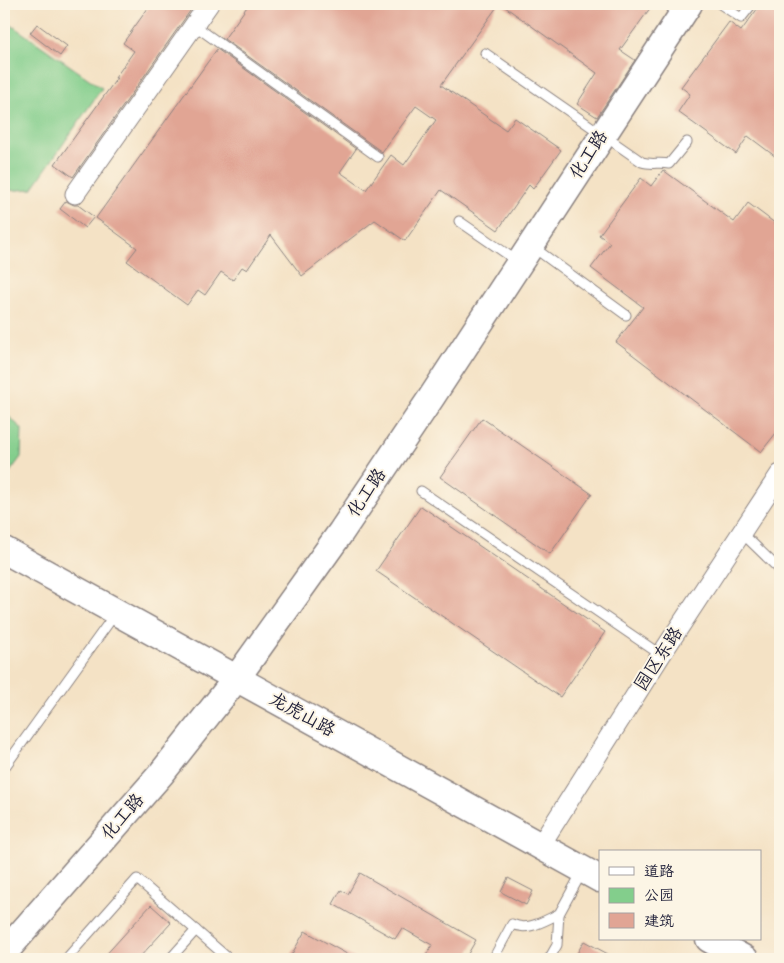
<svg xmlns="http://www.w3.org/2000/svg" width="784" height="963" font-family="Mynerve,'LXGW WenKai TC',sans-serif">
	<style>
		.green { fill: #83ce8c; stroke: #527864 }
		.building { fill: #e1a594 }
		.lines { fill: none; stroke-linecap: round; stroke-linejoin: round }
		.lane-casing { stroke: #8b8280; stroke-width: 11 }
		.street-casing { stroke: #8b8280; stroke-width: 21 }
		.secondary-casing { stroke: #8b8280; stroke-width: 29 }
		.lane { stroke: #fff; stroke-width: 9 }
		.street { stroke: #fff; stroke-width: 19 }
		.secondary { stroke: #fff; stroke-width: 26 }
		.labels { text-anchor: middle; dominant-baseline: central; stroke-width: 4; stroke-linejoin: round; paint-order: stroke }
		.street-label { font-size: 18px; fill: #22223b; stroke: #fcf5e5 }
	</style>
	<rect width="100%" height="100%" fill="#fcf5e5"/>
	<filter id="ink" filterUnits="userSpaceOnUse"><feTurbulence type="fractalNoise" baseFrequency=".02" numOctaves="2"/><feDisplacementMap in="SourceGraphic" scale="10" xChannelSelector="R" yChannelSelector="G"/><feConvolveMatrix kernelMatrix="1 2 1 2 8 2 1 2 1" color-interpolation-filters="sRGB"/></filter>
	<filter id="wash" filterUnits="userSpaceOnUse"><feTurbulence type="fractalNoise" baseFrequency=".0096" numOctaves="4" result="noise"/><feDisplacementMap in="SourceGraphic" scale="20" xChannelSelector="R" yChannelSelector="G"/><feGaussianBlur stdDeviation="1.12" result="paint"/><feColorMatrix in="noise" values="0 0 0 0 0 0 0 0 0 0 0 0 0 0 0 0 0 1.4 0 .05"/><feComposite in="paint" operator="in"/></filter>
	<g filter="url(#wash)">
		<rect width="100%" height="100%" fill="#f4e2c5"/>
		<g class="green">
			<path d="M4 20 102 88 32 189 4 191Z"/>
			<path d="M4 412 22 429 21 457 4 480Z"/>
		</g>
		<g id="blocks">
			<g class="building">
				<path d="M151 4H195L73 177 55 164 117 78H115L134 51 123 43Z"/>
				<path d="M249 4H499L441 85 506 130 515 118 561 150 533 189 529 185 498 230 441 190 405 241 375 220 302 276 271 235 247 270 242 267 233 280 221 272 205 295 198 290 187 305 127 261 137 248 96 218 217 49 356 149 340 172 366 190 391 155 404 165 436 120 416 106 382 152 224 39Z"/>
				<path d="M501 4H653L620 50 635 60 597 117 577 104 597 73Z"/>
				<path d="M761 4H780V160L748 136 736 154 678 112 690 94 681 87 729 22 741 31Z"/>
				<path d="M37 24 67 46 60 56 30 33Z"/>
				<path d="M663 170 734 222 748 203 780 227V428L761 452 616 342 643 307 591 268 610 243 599 235 641 178 651 186Z"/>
				<path d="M66 201 74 205H78L94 217 85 228 60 209Z"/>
				<path d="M482 418 592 494 550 554 440 477Z"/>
				<path d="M421 506 605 632 560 697 376 571Z"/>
				<path d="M360 873 476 940 465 959H424L432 945 402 928 395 939 333 904 341 890 348 894Z"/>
				<path d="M508 878 533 891 526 905 501 892Z"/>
				<path d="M151 905 171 923 138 959H102Z"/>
				<path d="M305 931 356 959H289Z"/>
				<path d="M584 941 617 959H574Z"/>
			</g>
		</g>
	</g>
	<g filter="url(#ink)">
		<use href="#blocks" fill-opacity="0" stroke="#8b8280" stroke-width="1"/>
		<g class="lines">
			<g class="lane-casing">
				<g id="lane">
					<path d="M720 4 741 18 752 4"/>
					<path d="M194 25 378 157"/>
					<path d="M485 53 642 162C651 165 659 162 669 164L687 142"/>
					<path d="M459 221 517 261"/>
					<path d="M533 247 626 315"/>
					<path d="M421 491 661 655"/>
					<path d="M742 533 780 570"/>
					<path d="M4 768 115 614"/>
					<path d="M66 959 137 879 229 959"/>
					<path d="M170 959 196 930"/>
					<path d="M493 959 512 924C528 932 545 920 559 914"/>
					<path d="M549 959 557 945 559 914 582 872"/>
				</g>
			</g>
			<g class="street-casing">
				<g id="street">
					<path d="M75 194 209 4"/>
					<path d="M540 846 661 655 780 474"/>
				</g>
			</g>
			<g class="secondary-casing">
				<g id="secondary">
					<path d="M4 550 600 879"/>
					<path d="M709 939 745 959"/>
					<path d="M4 953 161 774 236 679 341 532 431 398 689 4"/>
				</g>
			</g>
			<use href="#lane" class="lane"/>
			<use href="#street" class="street"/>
			<use href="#secondary" class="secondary"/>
		</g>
	</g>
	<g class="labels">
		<g class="street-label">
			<text transform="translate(589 155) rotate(-57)">化工路</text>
			<text transform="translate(367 493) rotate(-56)">化工路</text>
			<text transform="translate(659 659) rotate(-57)">园区东路</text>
			<text transform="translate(302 715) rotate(29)">龙虎山路</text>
			<text transform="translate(123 817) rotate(-49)">化工路</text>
		</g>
	</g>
	<rect width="784" height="963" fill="none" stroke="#fcf5e5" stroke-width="20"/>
	<rect x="599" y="850" width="162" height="90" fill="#fcf5e5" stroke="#a5a1a1"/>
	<rect x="609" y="867" width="25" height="8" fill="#ffffff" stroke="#a5a1a1"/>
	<text x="644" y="876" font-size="15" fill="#22223b">道路</text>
	<rect x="609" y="888" width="25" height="15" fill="#83ce8c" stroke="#a5a1a1"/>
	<text x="644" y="900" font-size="15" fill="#22223b">公园</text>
	<rect x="609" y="913" width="25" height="15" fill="#e1a594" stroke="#a5a1a1"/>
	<text x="644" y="926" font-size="15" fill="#22223b">建筑</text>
</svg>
